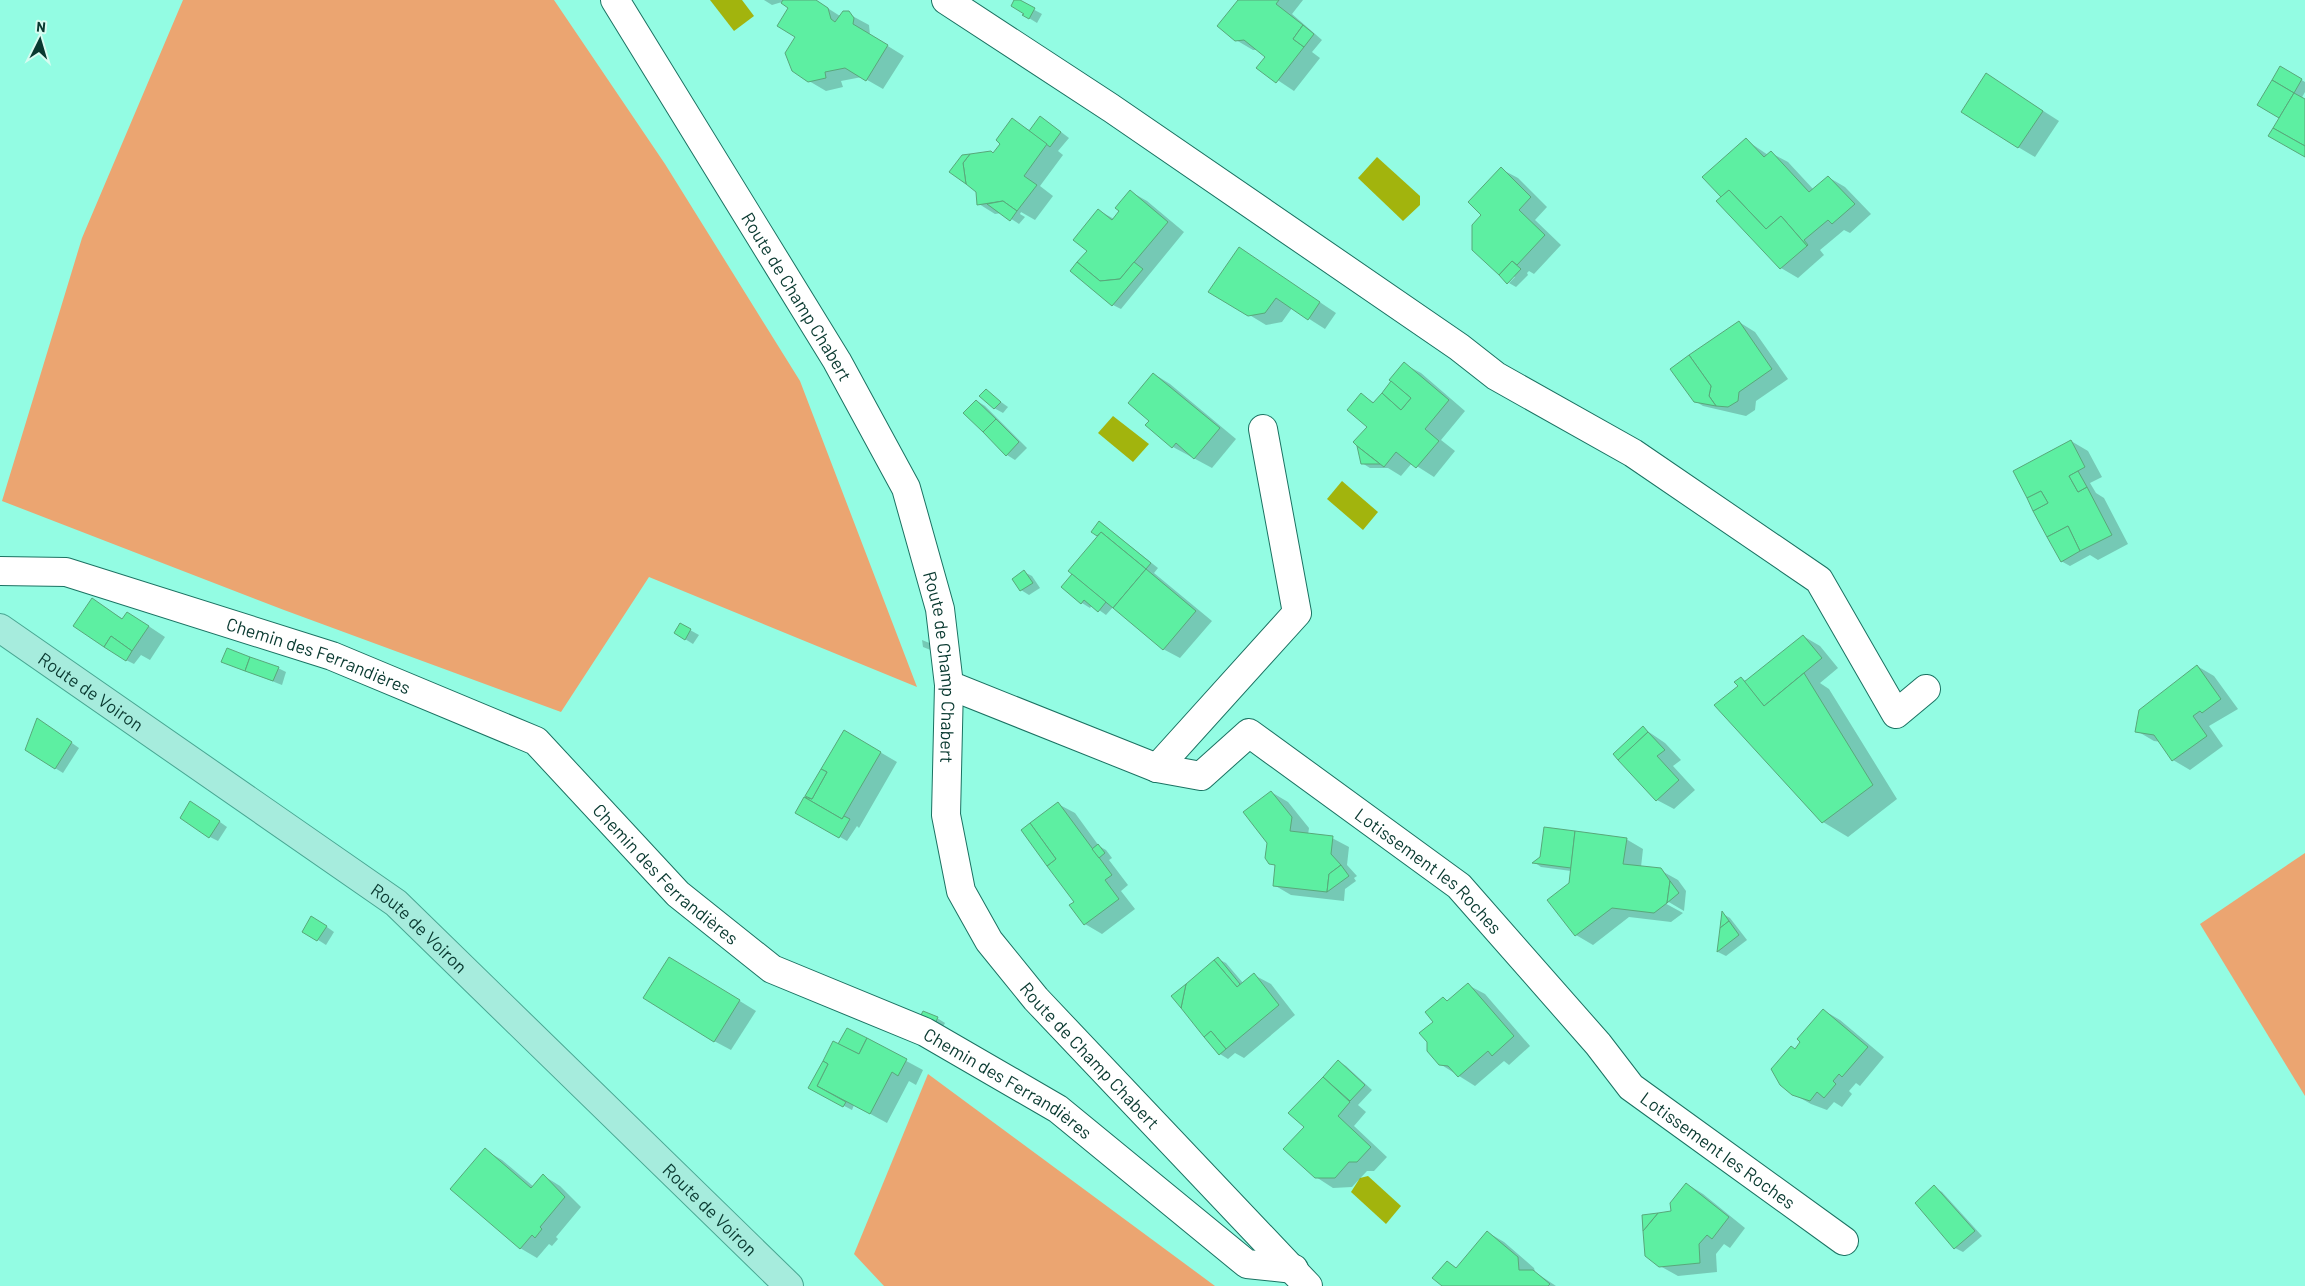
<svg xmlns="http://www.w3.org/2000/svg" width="2305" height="1286" font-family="Barlow,sans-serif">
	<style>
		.green { fill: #eba571 }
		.water { fill: #a2b40d }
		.shadow { fill: #0003 }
		.building { fill: #5defa2; stroke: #58a87a }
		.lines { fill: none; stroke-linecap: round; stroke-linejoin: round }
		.minor-casing { stroke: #1b7262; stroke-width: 30 }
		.major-casing { stroke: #48a692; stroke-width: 30 }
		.minor { stroke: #fff; stroke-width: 28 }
		.major { stroke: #a6ecdd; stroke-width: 28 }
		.labels { text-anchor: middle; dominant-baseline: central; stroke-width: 4; stroke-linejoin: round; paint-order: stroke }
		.street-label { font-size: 18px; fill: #093930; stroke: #d6fcf1 }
	</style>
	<rect width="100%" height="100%" fill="#93fce3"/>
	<g class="green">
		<path d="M183 0H554L665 164 800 381 917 687 649 577 561 712 284 610 2 501 82 238Z"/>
		<path d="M2305 853V1096L2200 924Z"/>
		<path d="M928 1074 1215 1286H884L854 1254Z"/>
	</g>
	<g class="water">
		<path d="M710 0H742L754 16 734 31Z"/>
		<path d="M1377 157 1420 196V205L1403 221 1358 178Z"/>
		<path d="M1113 416 1149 444 1133 462 1098 433Z"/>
		<path d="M1342 481 1378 512 1363 530 1327 499Z"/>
		<path d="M1368 1176 1401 1206 1386 1224 1351 1192 1360 1178Z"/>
	</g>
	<g class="shadow">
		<path d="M764 0H815L840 16 845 12 869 25 870 35 904 56 883 89 862 77 841 81 843 87 826 91 809 81 790 7 782 2 772 5Z"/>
		<path d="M1016 0 1042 14 1037 23 1024 15 1025 13Z"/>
		<path d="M1239 0H1303L1292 14 1322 40 1312 52 1320 58 1294 91 1258 67 1267 57 1258 50H1253L1236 40Z"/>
		<path d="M2281 68 2305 82V92L2301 99 2305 101V156L2281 118 2259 105Z"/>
		<path d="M2003 85 2059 121 2035 157 2018 147Z"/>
		<path d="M1012 120 1031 131 1048 122 1069 138 1058 151 1063 155 1040 186 1053 196 1035 220 1021 212 1020 214 1025 217 1019 224 1002 213 995 214 979 204 994 154 1002 143Z"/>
		<path d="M1746 140 1768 155 1771 153 1788 162 1814 190 1828 177 1845 187 1871 214 1850 233 1844 230 1820 250 1824 255 1798 278 1781 268 1722 196Z"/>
		<path d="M1501 169 1518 178 1547 207 1535 220 1561 245 1534 274 1529 271 1527 273 1528 275 1516 287 1509 283 1515 277 1513 276 1508 283 1474 250 1473 225 1482 214 1469 202Z"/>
		<path d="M1131 192 1147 201 1184 232 1121 309 1113 305 1089 251 1098 210 1114 219Z"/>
		<path d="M1239 248 1336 313 1325 329 1292 308 1282 322 1266 325 1210 291Z"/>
		<path d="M1739 322 1755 332 1788 379 1756 401 1755 410 1746 416 1703 406 1695 401Z"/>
		<path d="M1404 364 1421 373 1465 411 1441 440 1455 451 1434 477 1412 463 1401 476 1388 468H1370L1362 463 1359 448 1364 451 1368 427 1361 395 1375 403Z"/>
		<path d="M1154 374 1170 384 1236 439 1212 468 1173 447 1150 420Z"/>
		<path d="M986 391 1008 407 1003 413 994 408Z"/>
		<path d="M977 401 985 406 1027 448 1015 460 1007 455Z"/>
		<path d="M2071 441 2088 451 2102 477 2090 483 2096 493 2104 498 2128 544 2098 560 2090 555 2070 566 2061 561Z"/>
		<path d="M1100 522 1158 568 1154 573 1212 621 1180 658 1163 649 1113 607 1106 615 1092 605 1090 608 1082 603 1063 587 1074 574 1099 536 1093 531Z"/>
		<path d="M1024 572 1032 576 1040 588 1029 595 1021 590 1013 579Z"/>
		<path d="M92 600 123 619 144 623 165 637 150 660 141 655 134 664 126 660Z"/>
		<path d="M681 625 699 635 693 644 685 639Z"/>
		<path d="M1803 636 1820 646 1838 668 1820 683 1829 689 1897 799 1848 837 1823 822 1716 705 1740 686 1741 678 1747 682Z"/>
		<path d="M922 640 932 644 933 651 923 647Z"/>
		<path d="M223 662 278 668 286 672 282 685Z"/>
		<path d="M2197 666 2214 676 2238 709 2209 726 2223 746 2190 770 2173 760 2161 742 2154 741 2137 731Z"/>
		<path d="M45 724 79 748 63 773 55 768Z"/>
		<path d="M1643 728 1665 743 1681 760 1673 766 1695 790 1674 809 1657 800Z"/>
		<path d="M844 731 897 762 859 828 857 826 847 841 797 812 811 802Z"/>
		<path d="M1271 792 1288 802 1309 828 1308 835 1332 838 1349 847 1347 865 1357 876 1354 878 1356 881 1345 889 1344 901 1291 895 1274 885 1276 866 1270 863Z"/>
		<path d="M1058 804 1075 813 1099 846 1106 850 1112 858 1109 860 1128 885 1121 891 1135 909 1102 934 1085 924 1076 902Z"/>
		<path d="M199 807 227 827 218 841 210 837Z"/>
		<path d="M1626 839 1643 849 1641 867 1660 870 1678 880 1686 891 1684 911 1662 898 1661 901 1683 913 1671 922 1629 917 1593 945 1576 935 1570 883 1571 871 1541 867 1534 862Z"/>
		<path d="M1723 914 1730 918 1747 940 1726 956 1718 952Z"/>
		<path d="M320 922 334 932 326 945 304 931Z"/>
		<path d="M1218 959 1226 963 1243 983 1254 975 1271 984 1295 1015 1244 1058 1235 1053 1228 1059 1220 1054Z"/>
		<path d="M686 968 756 1011 731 1050 714 1041Z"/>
		<path d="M1468 985 1485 994 1530 1046 1509 1065 1504 1061 1475 1086 1440 1064 1435 1022 1443 998 1448 1002Z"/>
		<path d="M1823 1010 1840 1020 1884 1057 1860 1086 1856 1083 1849 1091 1852 1094 1842 1107 1834 1102 1827 1110 1811 1104 1793 1094 1795 1050Z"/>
		<path d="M937 1018 945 1023 942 1029 921 1019Z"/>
		<path d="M847 1029 923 1070 916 1085 909 1081 887 1123 854 1105 852 1110 810 1088 844 1048Z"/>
		<path d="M1338 1061 1346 1066 1372 1090 1358 1105 1366 1112 1354 1126 1387 1157 1374 1171H1367L1352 1187 1333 1188 1316 1177 1306 1127 1323 1078 1328 1081Z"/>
		<path d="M485 1150 502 1160 534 1187 544 1176 560 1186 581 1207 556 1237 558 1239 552 1246 549 1244 537 1258 520 1248Z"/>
		<path d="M1687 1184 1703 1194 1745 1228 1730 1248 1724 1244 1716 1254 1717 1272 1678 1276 1660 1266 1672 1212Z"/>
		<path d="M1934 1187 1942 1192 1982 1236 1963 1252 1955 1248Z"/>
		<path d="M1487 1232 1504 1242 1534 1268 1535 1272 1556 1286H1444L1447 1262 1457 1268Z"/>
	</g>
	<g class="building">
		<path d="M783 0H816L828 8 831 19 835 22 843 11H849L854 18 853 24 888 45 866 81 845 68 825 72 826 78 808 82 792 71 785 53 795 37 777 26 788 8 781 3Z"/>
		<path d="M1014 0H1020L1035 8 1029 19 1022 15 1024 14 1011 6Z"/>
		<path d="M1238 0H1279L1276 4 1303 25 1293 39 1304 47 1276 83 1256 68 1265 57 1244 40 1235 41 1217 26Z"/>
		<path d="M1303 25 1314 34 1304 47 1293 39Z"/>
		<path d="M2280 66 2302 79 2294 93 2272 80Z"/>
		<path d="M1986 73 2043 111 2018 148 1961 112Z"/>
		<path d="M2272 80 2294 93 2279 118 2257 105Z"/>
		<path d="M2294 93 2305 99V146L2273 128Z"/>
		<path d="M1040 116 1061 132 1050 147 1029 131Z"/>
		<path d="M1012 118 1047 144 1024 176 1037 185 1017 211 1003 201 977 205 976 192 966 184 963 163 970 154 991 151 993 153 1000 144 996 140Z"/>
		<path d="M2273 128 2305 146V157L2268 136Z"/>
		<path d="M1746 138 1764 157 1771 151 1809 192 1828 176 1855 204 1832 224 1828 220 1804 240 1808 245 1807 246 1781 216 1766 229 1729 190 1721 197 1702 177Z"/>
		<path d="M970 154 963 163 966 184 949 172 962 155Z"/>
		<path d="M1501 167 1531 197 1519 210 1545 235 1517 265 1512 261 1499 275 1472 250V225L1481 215 1468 202Z"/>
		<path d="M1130 190 1168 222 1120 279 1100 281 1077 262 1087 251 1073 240 1098 209 1112 220 1119 211 1115 208Z"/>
		<path d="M1729 190 1766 229 1781 216 1807 246 1780 269 1716 201Z"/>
		<path d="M1003 201 1017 211 1010 221 987 204Z"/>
		<path d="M1239 247 1320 302 1308 320 1276 298 1265 313 1248 316 1208 292Z"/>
		<path d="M1512 261 1521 269 1507 284 1499 275Z"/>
		<path d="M1077 262 1100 281 1120 279 1134 262 1143 269 1112 306 1070 271Z"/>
		<path d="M1739 321 1772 369 1739 392 1738 401 1728 407 1716 406 1709 396 1711 386 1689 355Z"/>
		<path d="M1689 355 1711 386 1709 396 1716 406 1694 402 1670 369Z"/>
		<path d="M1404 362 1449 400 1425 429 1439 441 1416 468 1396 452 1384 467 1357 446 1353 442 1367 427 1347 410 1361 393 1373 403 1382 393 1401 410 1411 398 1389 380Z"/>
		<path d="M1153 373 1220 428 1194 459 1176 443 1172 448 1145 425 1149 421 1128 403Z"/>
		<path d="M1391 381 1411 398 1401 410 1382 393Z"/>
		<path d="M986 389 1001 402 994 409 979 396Z"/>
		<path d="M976 400 996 419 983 432 963 413Z"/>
		<path d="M996 419 1019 442 1006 456 983 432Z"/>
		<path d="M2071 440 2085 467 2069 476 2078 492 2087 487 2112 535 2080 551 2068 526 2047 537 2033 511 2048 503 2041 491 2027 498 2013 471Z"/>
		<path d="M1357 446 1380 464H1361Z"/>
		<path d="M2078 471 2087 487 2078 492 2069 476Z"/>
		<path d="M2041 491 2048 503 2033 511 2027 498Z"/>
		<path d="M1099 521 1151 563 1146 569 1101 532 1097 536 1091 532Z"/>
		<path d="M2068 526 2080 551 2061 562 2047 537Z"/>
		<path d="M1101 532 1146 569 1113 608 1068 571Z"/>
		<path d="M1146 569 1196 611 1163 650 1113 608Z"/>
		<path d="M1024 570 1033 583 1020 591 1012 579Z"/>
		<path d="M1072 574 1106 602 1098 612 1084 600 1081 604 1061 587Z"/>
		<path d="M92 598 122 619 127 612 149 626 132 651 111 636 104 647 73 626Z"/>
		<path d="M680 623 691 629 685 640 674 633Z"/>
		<path d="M1803 635 1822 658 1764 706 1744 682Z"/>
		<path d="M111 636 132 651 126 661 104 647Z"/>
		<path d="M227 648 250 657 245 671 221 662Z"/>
		<path d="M250 657 279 667 273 681 245 671Z"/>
		<path d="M2197 665 2221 699 2202 713 2200 711 2193 716 2207 736 2172 761 2154 735 2135 732 2139 710Z"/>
		<path d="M1804 673 1873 785 1822 823 1714 705 1738 686 1734 682 1741 677 1764 706Z"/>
		<path d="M37 718 72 742 55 769 25 750Z"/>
		<path d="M1643 726 1648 732 1618 760 1613 754Z"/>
		<path d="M844 730 881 752 842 819 804 797 812 799 827 772 821 769Z"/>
		<path d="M1648 732 1665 750 1657 756 1679 780 1656 801 1618 760Z"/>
		<path d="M821 769 827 772 812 799 805 796Z"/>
		<path d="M1271 791 1292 817 1290 831 1333 836 1331 854 1341 865 1329 874 1327 892 1273 886 1275 865 1269 864 1265 858 1267 843 1243 812Z"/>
		<path d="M804 797 842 819 844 816 850 819 839 838 795 813Z"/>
		<path d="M190 801 220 821 209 838 180 818Z"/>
		<path d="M1058 802 1112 875 1105 880 1119 899 1084 925 1069 905 1074 902 1047 866 1056 859 1030 823Z"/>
		<path d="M1030 823 1056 859 1047 866 1021 830Z"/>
		<path d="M1544 827 1575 831 1571 868 1532 863 1540 857Z"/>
		<path d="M1575 831 1627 838 1623 864 1661 868 1670 881 1667 903 1654 913 1612 908 1575 936 1547 900 1569 883Z"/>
		<path d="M1098 844 1105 853 1099 858 1092 849Z"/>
		<path d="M1341 865 1349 876 1327 892 1329 874Z"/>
		<path d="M1670 881 1679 893 1667 903Z"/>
		<path d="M1722 911 1729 921 1720 928Z"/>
		<path d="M311 916 327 926 317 941 302 932Z"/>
		<path d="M1729 921 1739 935 1717 952 1720 928Z"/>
		<path d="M669 957 740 1000 714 1042 643 998Z"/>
		<path d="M1218 957 1240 984 1237 987 1214 960Z"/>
		<path d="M1214 960 1237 987 1254 973 1279 1005 1226 1049 1211 1031 1204 1037 1181 1008 1186 984Z"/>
		<path d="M1468 983 1514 1036 1492 1056 1488 1051 1458 1077 1448 1066 1439 1065 1427 1051V1042L1419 1033 1433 1022 1425 1012 1443 997 1447 1001Z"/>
		<path d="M1186 984 1181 1008 1171 996Z"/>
		<path d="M1823 1009 1868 1047 1842 1077 1839 1074 1833 1081 1836 1084 1824 1098 1817 1092 1810 1101 1792 1095 1780 1085 1771 1069 1791 1046 1795 1049 1800 1042 1797 1039Z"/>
		<path d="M923 1011 938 1017 934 1026 919 1019Z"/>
		<path d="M847 1028 867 1038 859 1054 838 1044Z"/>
		<path d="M1211 1031 1226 1049 1219 1055 1204 1037Z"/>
		<path d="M867 1038 907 1059 898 1076 892 1072 870 1114 817 1086 828 1064 823 1061 833 1041 859 1054Z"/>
		<path d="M1338 1060 1365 1085 1350 1101 1323 1077Z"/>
		<path d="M823 1061 828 1064 817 1086 846 1102 843 1107 808 1088Z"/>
		<path d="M1323 1077 1350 1102 1338 1116 1371 1147 1357 1162H1349L1335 1178H1315L1283 1149 1304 1127 1288 1113Z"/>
		<path d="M485 1148 531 1188 543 1174 565 1197 540 1227 542 1229 535 1238 532 1235 520 1249 450 1189Z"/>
		<path d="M1686 1183 1729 1217 1712 1239 1707 1235 1699 1244 1700 1263 1659 1267 1645 1256 1643 1231 1658 1213 1671 1211 1670 1203Z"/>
		<path d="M1934 1185 1975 1231 1954 1249 1915 1203Z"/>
		<path d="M1658 1213 1643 1231 1642 1215Z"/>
		<path d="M1487 1231 1518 1257 1519 1270H1533L1550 1284 1548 1286H1442L1432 1278 1447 1261 1456 1268Z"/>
	</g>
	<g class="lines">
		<g class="minor-casing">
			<g id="minor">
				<path id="s1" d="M615 0 837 361 906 488 940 609 949 685 946 815 961 891 989 941 1036 999 1308 1286"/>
				<path d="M946 0 1111 108 1459 347 1496 376 1633 453 1819 580 1896 714 1926 689"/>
				<path id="s2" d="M0 571 66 572 332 656 536 741 678 894 772 969 925 1032 1058 1109 1247 1264 1294 1269"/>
				<path id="s3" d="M949 685 1157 768 1201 776 1249 733 1459 886 1598 1044 1631 1087 1844 1241"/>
				<path d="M1157 768 1297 613 1263 429"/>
			</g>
		</g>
		<g class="major-casing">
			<g id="major">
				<path id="s4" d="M0 628 396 903 789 1286"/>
			</g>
		</g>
		<use href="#minor" class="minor"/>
		<use href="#major" class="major"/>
	</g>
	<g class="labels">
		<g class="street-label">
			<text stroke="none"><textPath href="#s1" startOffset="348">Route de Champ Chabert</textPath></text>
			<text stroke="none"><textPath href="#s2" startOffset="332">Chemin des Ferrandières</textPath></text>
			<text stroke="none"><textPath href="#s1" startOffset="752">Route de Champ Chabert</textPath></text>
			<text stroke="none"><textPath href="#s4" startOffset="111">Route de Voiron</textPath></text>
			<text stroke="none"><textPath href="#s2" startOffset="752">Chemin des Ferrandières</textPath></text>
			<text stroke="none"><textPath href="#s3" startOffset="560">Lotissement les Roches</textPath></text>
			<text stroke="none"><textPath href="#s4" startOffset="516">Route de Voiron</textPath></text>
			<text stroke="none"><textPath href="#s1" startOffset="1188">Route de Champ Chabert</textPath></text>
			<text stroke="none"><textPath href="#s2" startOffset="1158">Chemin des Ferrandières</textPath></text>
			<text stroke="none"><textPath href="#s3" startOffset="965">Lotissement les Roches</textPath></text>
			<text stroke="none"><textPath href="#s4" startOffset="921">Route de Voiron</textPath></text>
		</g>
	</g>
	<g transform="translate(40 40) rotate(5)" stroke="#d6fcf1" stroke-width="4" paint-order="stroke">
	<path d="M0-4L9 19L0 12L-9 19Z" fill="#093930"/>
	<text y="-8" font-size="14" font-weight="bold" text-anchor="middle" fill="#093930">N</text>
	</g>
</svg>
